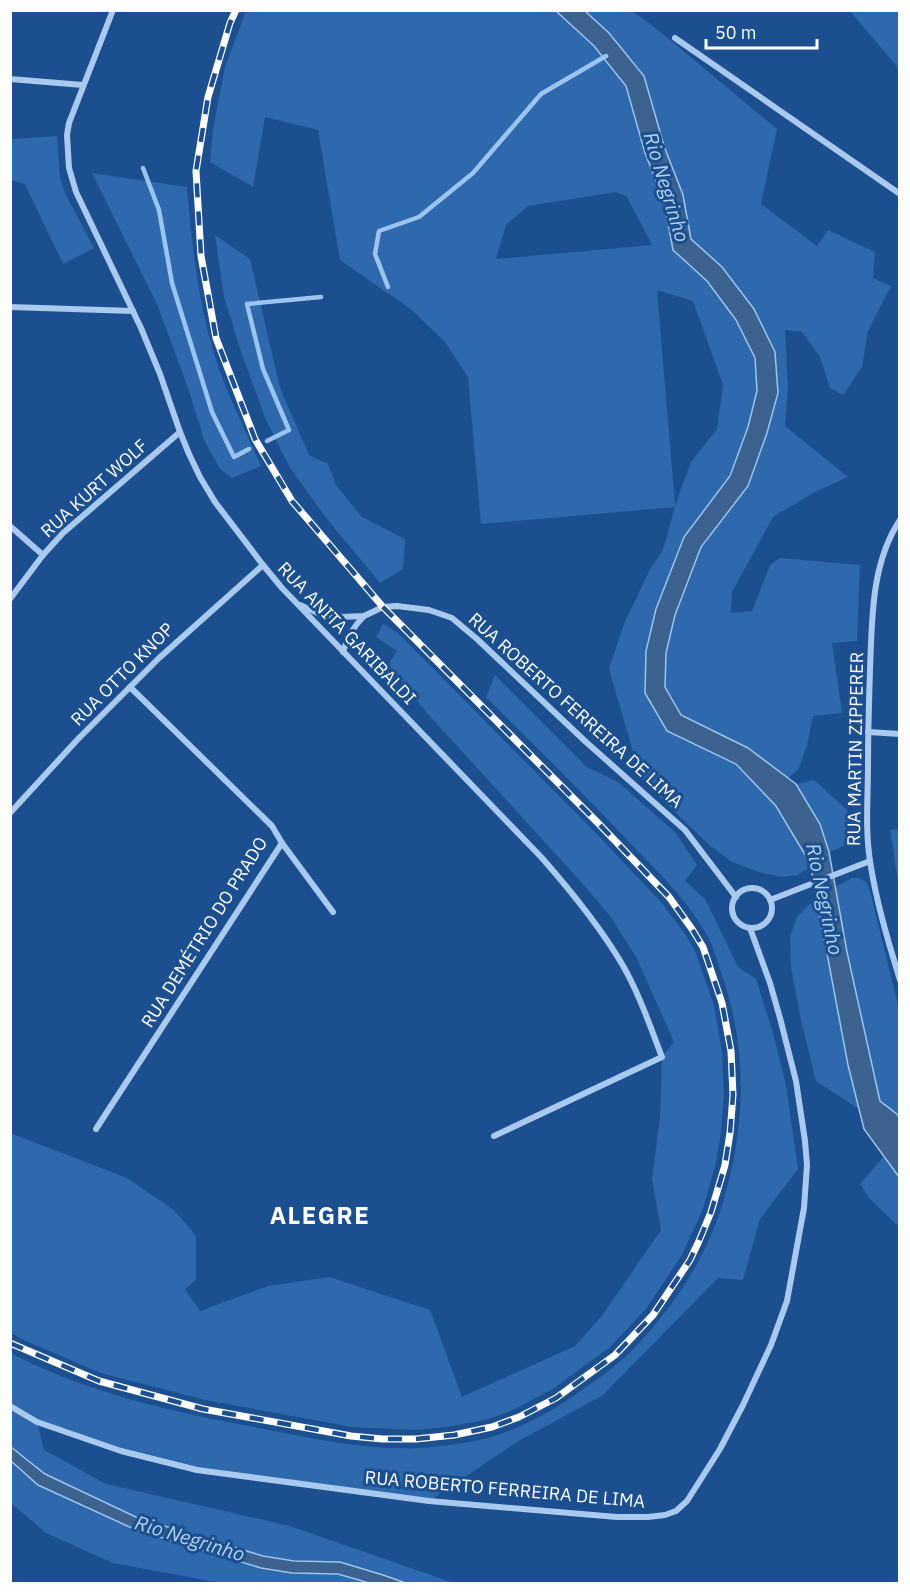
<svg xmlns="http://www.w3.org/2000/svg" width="910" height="1594" font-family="'IBM Plex Sans',sans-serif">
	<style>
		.green { fill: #2e69ad; fill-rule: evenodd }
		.water { fill: #3c6290; stroke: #9cc4f0; stroke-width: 1.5 }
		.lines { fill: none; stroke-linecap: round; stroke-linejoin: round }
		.stream { stroke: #9cc4f0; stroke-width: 4.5 }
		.street { stroke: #a9c9ee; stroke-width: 6 }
		.rail-casing { stroke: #fff; stroke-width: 7 }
		.rail { stroke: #1b4f8f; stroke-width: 4.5; stroke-dasharray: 14; stroke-linecap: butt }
		.labels { text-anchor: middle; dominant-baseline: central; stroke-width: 6; stroke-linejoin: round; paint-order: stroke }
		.street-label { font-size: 18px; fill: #fff; stroke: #1b4f8f }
		.water-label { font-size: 20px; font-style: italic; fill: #b5d3f5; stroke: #1b4f8f }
		.district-label { font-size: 24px; font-weight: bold; letter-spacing: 1.5px; fill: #fff; stroke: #1b4f8f }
	</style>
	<rect width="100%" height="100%" fill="#1b4f8f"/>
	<g class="green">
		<path d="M246 11H556L594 46 626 86 645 153 664 201 673 250 707 281 736 320 755 358 757 391 748 427 730 476 684 537 656 609 667 731 736 764 776 806 810 863V868L797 875 782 877 759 872 732 862 708 844 641 779 609 669 624 624 650 569 663 550 675 507 481 524 468 377 445 342 412 310 340 260 318 130 265 117 253 187 210 162 213 129 225 67ZM616 192 627 197 652 245 496 259 506 225 528 206ZM657 290 693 301 723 385 717 429 691 462 675 505Z"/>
		<path d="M585 11H632L657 29 777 129 761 204 817 246 828 230 875 252 873 278 891 286 868 331 862 367 843 395 830 388 820 357 802 332 785 330 788 388 785 426 848 477 815 492 773 517 732 592 731 613 752 611 770 565 780 558 860 565 857 641 832 643 842 713 813 716 807 745 798 770 788 778 748 748 681 715 665 688 666 653 675 615 701 547 748 486 775 352 754 309 722 267 691 239 683 195 664 146 609 33Z"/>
		<path d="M850 11H899V69Z"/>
		<path d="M57 136 60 177 65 193 94 248 63 264 25 184 10 180 11 139Z"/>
		<path d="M92 173 187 187C192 247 199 312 219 369 231 402 247 434 261 466L232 478 220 469 204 440 189 391 157 304Z"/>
		<path d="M215 235 250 259 280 388 309 455 328 464 336 485 362 517 405 539 403 569 380 583 327 519 290 468 266 420 240 349 224 297Z"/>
		<path d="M383 624 397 632 592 829 662 903 685 934 695 951 714 1005 722 1052 724 1095 721 1132 716 1163 703 1209 682 1255 646 1309 609 1348 551 1390 515 1409 489 1419 453 1426 416 1430 352 1427 205 1400 101 1373 26 1341 11 1333 10 1133 127 1178 175 1211 196 1236V1280L185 1289 200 1311 268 1286 329 1277 430 1310 462 1397 575 1346 601 1317 661 1230 652 1179 660 1118 662 1057 674 1042 637 959 611 917 582 883 427 713 388 665 397 651 376 637Z"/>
		<path d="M495 675 587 767 618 782 675 832 697 865 685 881 705 899 738 967 756 979 773 1033 786 1085 798 1169 760 1219 743 1280 718 1278 603 1395 517 1442 429 1501 197 1470 121 1451 37 1422 44 1450 106 1484 290 1526 451 1582 462 1583H406L383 1575 340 1562 294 1561 263 1556 138 1518 45 1474 11 1447V1353C83 1391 164 1410 244 1425 301 1436 358 1450 416 1448 442 1447 469 1443 494 1436 526 1426 556 1409 583 1389 595 1381 607 1373 618 1363 626 1357 632 1350 639 1343 678 1301 710 1251 725 1195 746 1121 747 1048 722 975 718 964 715 952 710 941 691 904 661 875 633 846 585 795 535 746 486 697Z"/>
		<path d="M814 780 845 808 854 821C851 843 849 845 829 852L820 824 796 784Z"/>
		<path d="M899 829H900L899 887 890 830Z"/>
		<path d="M852 878H860L867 883 871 895 899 1009V1122L898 1115 880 1101 847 952 835 887Z"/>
		<path d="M816 898 848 1065 859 1109 816 1081 801 1020 791 967 790 937 797 917Z"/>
		<path d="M884 1156 899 1177V1227L870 1199 860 1184Z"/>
		<path d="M10 1461 38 1485 134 1529 261 1568 292 1573 338 1574 369 1583H218L215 1582 113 1563 46 1533 11 1503Z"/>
	</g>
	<g class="water">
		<path d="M556 11H585L609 33 644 76 664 146 683 195 691 239 722 267 754 309 775 352 778 393 767 433 748 486 701 547 675 615 666 653 665 687 681 715 748 748 796 784 820 824 829 852 847 952 880 1101 898 1115 900 1122 899 1177 864 1129 848 1065 810 863 776 806 736 764 667 731 645 693 646 651 656 609 684 537 730 476 748 427 757 391 755 358 736 320 707 281 673 250 664 201 645 153 626 86 594 46Z"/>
		<path d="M11 1447 45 1474 138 1518 263 1556 294 1561 340 1562 383 1575 406 1583H369L338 1574 292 1573 261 1568 134 1529 38 1485 11 1461Z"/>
	</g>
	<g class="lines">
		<g class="stream">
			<path d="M143 168 159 210 172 283 212 412 234 457 249 449"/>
			<path d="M388 287 375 254 379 231 419 217 473 173 541 94 606 56"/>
			<path d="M267 441 289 430 263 369 247 304 321 297"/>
		</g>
		<g class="street">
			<path d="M113 10 69 123 67 135 69 168 76 192 141 328 160 374 180 432 189 454 200 477 215 502 263 565 282 588 542 858C571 891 599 925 622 964 639 993 650 1026 662 1057L494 1136"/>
			<path d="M675 38 900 194"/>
			<path d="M10 79 83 85"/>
			<path d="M10 307 133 311"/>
			<path d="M900 520C871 563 872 620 870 670 869 702 868 733 868 765 868 797 865 829 870 861 876 901 888 941 900 980"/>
			<path d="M10 526 43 555"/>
			<path d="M10 599 43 555 63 533 180 432"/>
			<path d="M300 605 318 613 341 617 364 616 383 607 397 606 429 610 452 618 477 639 586 742 685 830 736 897"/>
			<path d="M343 652C347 637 353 627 364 616"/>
			<path d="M868 732 900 734"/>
			<path d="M10 813 78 739 158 659 263 565"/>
			<path d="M282 843 333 912"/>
			<circle cx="752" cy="908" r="20"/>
			<path d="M770 900 870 861"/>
			<path d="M96 1129 282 843 272 826 130 687"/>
			<path d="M10 1406 37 1422 121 1451 197 1470 429 1501 617 1517H648L665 1515 676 1511 687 1501 720 1449 743 1405 771 1345 787 1301 804 1208 807 1165 805 1141 796 1081 780 1018 770 983 750 928"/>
		</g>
		<g class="rail-casing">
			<path id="rail" d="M10 1343 99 1381 203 1409 351 1436 382 1439H416L454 1435 492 1427 519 1417 556 1398 615 1355 653 1315 690 1260 699 1241 711 1212 725 1165 730 1133 733 1095 731 1051 722 1003 703 947 692 929 669 897 598 823 383 607 292 501 255 439 216 338 201 256 196 171 208 97 230 23 236 10"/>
		</g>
		<use href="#rail" class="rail"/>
	</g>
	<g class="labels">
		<g class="street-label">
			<text transform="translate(94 488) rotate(-42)">RUA KURT WOLF</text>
			<text transform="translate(347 633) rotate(46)">RUA ANITA GARIBALDI</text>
			<text transform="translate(122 674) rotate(-45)">RUA OTTO KNOP</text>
			<text transform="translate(576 710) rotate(42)">RUA ROBERTO FERREIRA DE LIMA</text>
			<text transform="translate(855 749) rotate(-89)">RUA MARTIN ZIPPERER</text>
			<text transform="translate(204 932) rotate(-58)">RUA DEMÉTRIO DO PRADO</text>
			<text transform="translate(505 1489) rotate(5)">RUA ROBERTO FERREIRA DE LIMA</text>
		</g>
		<g class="water-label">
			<text transform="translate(667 187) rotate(73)">Rio Negrinho</text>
			<text transform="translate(825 899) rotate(78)">Rio Negrinho</text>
			<text transform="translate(190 1538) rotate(17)">Rio Negrinho</text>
		</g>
		<g class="district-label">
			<text x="320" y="1215">ALEGRE</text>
		</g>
	</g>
	<rect width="910" height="1594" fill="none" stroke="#ffffff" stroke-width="24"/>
	<path d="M706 39v9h111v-9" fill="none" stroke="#ffffff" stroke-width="3"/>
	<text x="715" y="39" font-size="18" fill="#ffffff" stroke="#1b4f8f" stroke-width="4.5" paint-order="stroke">50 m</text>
</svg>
